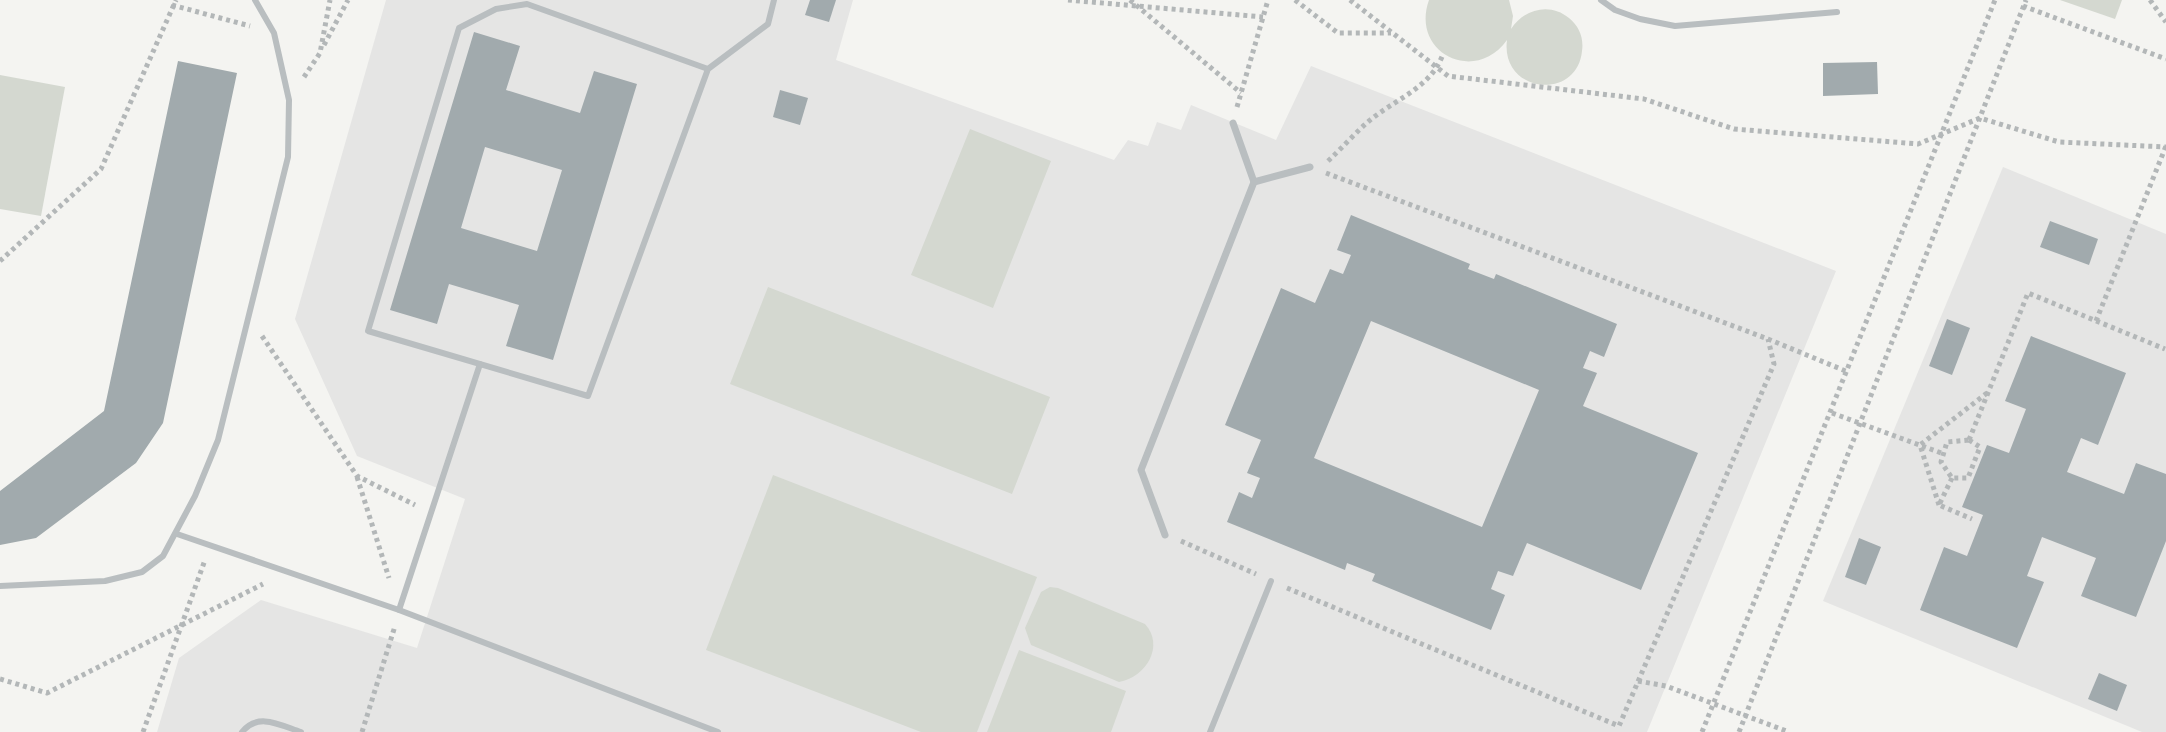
<svg xmlns="http://www.w3.org/2000/svg" width="2166" height="732" font-family="Montserrat,sans-serif">
	<style>
		.built { fill: #e5e5e4 }
		.green { fill: #d4d8d0 }
		.building { fill: #a1aaad; fill-rule: evenodd }
		.lines { fill: none; stroke-linecap: round; stroke-linejoin: round }
		.path { stroke: #b3b7b8; stroke-width: 5; stroke-dasharray: 4 4; stroke-linecap: butt }
		.service { stroke: #b9bec0; stroke-width: 6 }
		.pedestrian { stroke: #b9bec0; stroke-width: 7 }
	</style>
	<rect width="100%" height="100%" fill="#f4f4f1"/>
	<g class="built">
		<path d="M386 0H853L836 60 1114 160 1128 140 1148 146 1157 122 1181 130 1191 105 1276 140 1311 66 1836 271 1647 732H157L179 658 261 600 417 648 465 499 357 456 295 319Z"/>
		<path d="M2003 167 2166 234V732H2142L1823 601Z"/>
	</g>
	<g class="green">
		<path d="M1429 0H1509L1513 16 1511 29C1524 9 1550 2 1569 18 1579 26 1584 38 1582 51 1577 102 1500 93 1507 40 1475 85 1410 53 1429 0Z"/>
		<path d="M2060 0H2122L2115 19Z"/>
		<path d="M0 75 65 87 41 216 0 209Z"/>
		<path d="M970 129 1051 161 993 308 911 275Z"/>
		<path d="M768 287 1050 397 1012 494 730 384Z"/>
		<path d="M773 475 1037 577 977 732H921L706 650Z"/>
		<path d="M1050 587 1058 588 1145 624C1165 646 1146 677 1119 682L1031 645 1025 628 1041 592Z"/>
		<path d="M1019 650 1126 691 1111 732H987Z"/>
	</g>
	<g class="building">
		<path d="M810 0H836L829 22 805 15Z"/>
		<path d="M474 32 520 46 506 90 580 113 594 71 637 84 553 360 506 346 519 305 449 284 437 324 390 310ZM485 147 562 170 537 251 461 228Z"/>
		<path d="M178 61 237 73 163 423 136 463 36 538 0 545V491L104 411Z"/>
		<path d="M1877 62 1878 94 1823 96V63Z"/>
		<path d="M780 90 808 98 800 125 773 117Z"/>
		<path d="M1351 215 1470 264 1468 269 1494 279 1496 274 1617 324 1604 357 1590 351 1583 368 1597 373 1583 406 1698 453 1641 590 1527 543 1513 576 1498 571 1491 589 1505 595 1491 630 1372 581 1375 574 1347 563 1345 570 1227 522 1239 492 1252 498 1260 478 1247 473 1261 440 1225 425 1281 288 1315 303 1330 269 1343 274 1351 255 1337 250ZM1371 321 1539 390 1482 527 1314 458Z"/>
		<path d="M2050 221 2098 239 2089 265 2040 247Z"/>
		<path d="M1947 319 1970 328 1952 375 1929 366Z"/>
		<path d="M2031 336 2126 373 2098 445 2081 438 2067 472 2124 494 2136 463 2166 474V541L2136 617 2081 596 2096 558 2042 537 2027 576 2044 582 2017 648 1920 610 1944 547 1967 556 1983 515 1962 507 1987 445 2009 453 2026 409 2005 401Z"/>
		<path d="M1859 538 1881 547 1866 585 1845 577Z"/>
		<path d="M2099 673 2127 685 2117 711 2088 699Z"/>
	</g>
	<g class="lines">
		<g class="path">
			<path d="M1068 0 1263 17"/>
			<path d="M1130 0 1241 93"/>
			<path d="M1295 0 1338 33H1391"/>
			<path d="M1350 0 1448 76 1644 99 1734 129 1918 144 1980 118 2059 142 2166 147"/>
			<path d="M2150 0 2166 22"/>
			<path d="M172 5 250 26"/>
			<path d="M2023 6 2166 59"/>
			<path d="M324 45 348 0"/>
			<path d="M304 77 320 53 330 0"/>
			<path d="M1237 107 1268 0"/>
			<path d="M1328 161C1342 148 1355 133 1369 121 1395 99 1431 88 1443 54"/>
			<path d="M1326 173 1768 339 1848 372"/>
			<path d="M0 261 101 169 176 0"/>
			<path d="M2096 321 2166 146"/>
			<path d="M262 336 357 476 415 505"/>
			<path d="M1832 413 1944 454"/>
			<path d="M1969 440 2028 293 2165 349"/>
			<path d="M1969 440 1980 447 1968 478H1952L1941 462 1947 442Z"/>
			<path d="M357 477 389 578"/>
			<path d="M1952 478 1939 505 1972 519"/>
			<path d="M1939 505 1920 445 1987 393"/>
			<path d="M1181 541 1256 574"/>
			<path d="M1287 588 1619 726 1774 364 1768 339"/>
			<path d="M0 679 47 693 263 584"/>
			<path d="M1638 681 1666 686 1789 732"/>
			<path d="M143 732 205 560"/>
			<path d="M362 732 395 626"/>
			<path d="M1702 732 1995 0"/>
			<path d="M1739 732 2026 0"/>
		</g>
		<g class="service">
			<path d="M1601 0 1615 10 1640 19 1675 26 1837 12"/>
			<path d="M708 69 527 4 496 9 459 28 368 331 588 396 708 69 768 24 774 0"/>
			<path d="M177 534 399 610 718 732"/>
			<path d="M0 586 105 581 142 572 163 556 195 496 218 440 288 157 289 100 274 33 255 0"/>
			<path d="M399 610 480 364"/>
			<path d="M242 732C258 712 280 725 301 732"/>
			<path d="M1210 732 1271 581"/>
		</g>
		<g class="pedestrian">
			<path d="M1233 123 1254 182 1310 167"/>
			<path d="M1165 535 1141 470 1254 182"/>
		</g>
	</g>
</svg>
